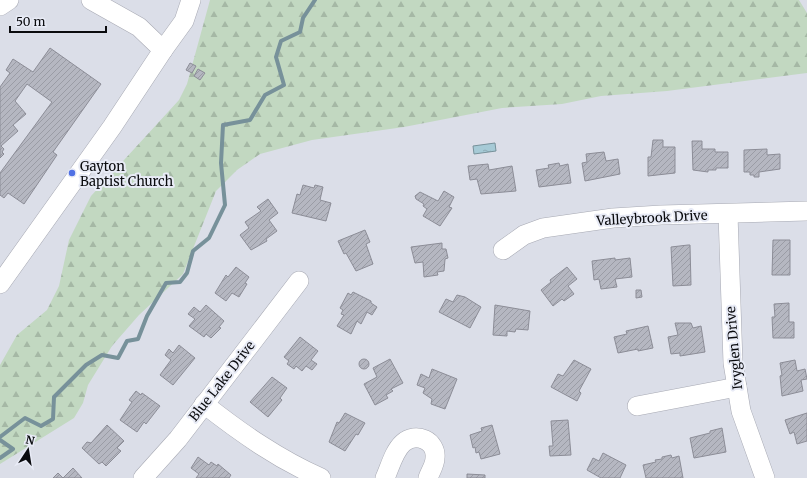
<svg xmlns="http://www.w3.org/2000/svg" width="807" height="478" font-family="Merriweather,serif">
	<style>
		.forest { fill: url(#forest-firs) }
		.water { fill: url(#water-ripples); stroke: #77919a }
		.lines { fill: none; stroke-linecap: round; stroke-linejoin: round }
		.stream { stroke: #77919a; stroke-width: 4 }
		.building { fill: url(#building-hatch); stroke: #8c8d97 }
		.minor-casing { stroke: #a7a9b3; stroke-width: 20 }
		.minor { stroke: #fff; stroke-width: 19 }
		.poi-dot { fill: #5071e5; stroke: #e8ebf6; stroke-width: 1.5 }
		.labels { text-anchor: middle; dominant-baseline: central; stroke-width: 4; stroke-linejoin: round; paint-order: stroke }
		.poi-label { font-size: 13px; fill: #0a0b0e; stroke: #e8ebf6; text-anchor: start }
		.street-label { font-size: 13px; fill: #0a0b0e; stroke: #e8ebf6 }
	</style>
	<defs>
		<pattern id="forest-firs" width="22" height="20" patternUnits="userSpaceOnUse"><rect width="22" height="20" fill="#c2d8c1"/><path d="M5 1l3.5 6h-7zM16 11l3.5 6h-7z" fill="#a5b8a5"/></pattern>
		<pattern id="water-ripples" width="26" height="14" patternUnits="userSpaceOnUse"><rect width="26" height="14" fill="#a6cad6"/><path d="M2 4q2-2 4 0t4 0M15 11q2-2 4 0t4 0" fill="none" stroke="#8eacb6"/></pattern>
		<pattern id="building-hatch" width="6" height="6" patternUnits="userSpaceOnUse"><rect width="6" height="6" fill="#b5b7c1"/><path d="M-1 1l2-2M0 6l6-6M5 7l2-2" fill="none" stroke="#9a9ca5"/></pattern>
	</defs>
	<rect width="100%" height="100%" fill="#dbdee8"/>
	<path class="forest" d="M210 0H799L807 13V73L667 91 601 96 562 104 502 108 404 127 312 140 260 154 237 170 216 191 183 274 139 315 112 346 88 385 83 403 74 418 0 464V365L17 335 47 310 59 286 69 240 91 196 179 100 187 84Z"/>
	<path class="water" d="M495 143 496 151 474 154 473 146Z"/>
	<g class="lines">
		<g class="stream">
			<path d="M0 437 25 418 41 426 53 419 54 397 86 365 102 355 118 358 127 341 138 339 147 316 166 283 180 282 187 273 193 251 209 238 225 205 221 163 223 125 250 120 265 95 284 85 276 57 281 41 300 32 303 18 315 0"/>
			<path d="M0 440 13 449 0 458"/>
		</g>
	</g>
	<g class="building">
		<path d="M50 48 101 84 53 152 57 155 24 204 8 193 4 198 0 195V173L52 102 27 84 15 101 26 114 13 125 18 131 1 146 4 149 2 152 4 154 0 158V87L10 73 6 70 13 59 33 72Z"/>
		<path d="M190 63 196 66 192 73 186 70Z"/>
		<path d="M198 69 205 73 200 80 194 76Z"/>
		<path d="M653 140H663V147H675V173L648 176V157H651Z"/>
		<path d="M692 141H702V149H715V152H728V168H716V170H708V172L693 170Z"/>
		<path d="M767 149V155L780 154V169L759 172V177H754V175H750V172H744V150Z"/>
		<path d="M604 152 606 161 618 159 620 174 585 181 582 163 587 162 586 154Z"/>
		<path d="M559 163 560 166 568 164 571 183 539 187 536 170 549 168 548 165Z"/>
		<path d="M488 164 489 170 512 166 516 191 481 194 477 179 470 180 468 166Z"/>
		<path d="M303 185 314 188 315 185 323 187 320 200 331 203 326 221 292 213 297 194 300 195Z"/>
		<path d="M444 191 454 197 449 207 452 208 440 226 423 216 427 209 423 206 424 204 416 199 415 196 420 192 438 201Z"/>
		<path d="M268 199 278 213 269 220 277 231 266 239 267 241 251 250 240 235 249 228 245 222 261 211 257 207Z"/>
		<path d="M365 230 370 242 366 244 373 264 356 271 346 253 344 254 338 241Z"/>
		<path d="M773 240H790V275H772Z"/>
		<path d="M442 243V249H446L448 258 445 259 444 271 437 272 438 275 424 277 423 262 415 263 411 247Z"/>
		<path d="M688 245H690L691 285 673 286 671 247Z"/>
		<path d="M615 258V260L630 258 632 277 615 279 617 287 601 289 599 279 594 280 592 261Z"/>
		<path d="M236 267 249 277 245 283 247 284 239 297 232 293 226 301 215 293 226 275 228 277Z"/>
		<path d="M567 267 577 279 568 286 574 294 564 301 562 299 553 306 541 290 551 282 550 280Z"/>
		<path d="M636 290H641L642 297 636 298Z"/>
		<path d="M353 292 371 301V303L377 307 372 315 367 312 361 324 357 321 351 334 337 326 344 315 341 314 343 310 340 308 348 293 351 295Z"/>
		<path d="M457 295 465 297 481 307 470 328 439 312 446 299 453 302Z"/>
		<path d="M789 303V322H794V338H773L772 317H775L774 304Z"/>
		<path d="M206 305 224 321 219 327 221 328 211 338 206 334 204 337 189 326 195 319 188 314 194 307 200 312Z"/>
		<path d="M495 305 530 311 528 330 516 329 515 332 507 331V336L493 335Z"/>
		<path d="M675 323H691L693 328 701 326 705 352 680 356V353L671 354 668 337 678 335Z"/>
		<path d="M648 326 653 348 638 351V349L618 353 614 337 627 334 626 331Z"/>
		<path d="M300 337 318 351 311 360 317 364 312 370 306 366 302 371 296 366 294 369 287 364 289 361 284 357Z"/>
		<path d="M179 345 195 358 173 385 160 375 171 360 165 355 169 349 173 353Z"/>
		<path d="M390 359 403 383 391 389 393 391 386 395 388 398 375 405 364 384 377 377 373 368Z"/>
		<circle cx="364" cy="364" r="5"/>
		<path d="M574 360 591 369 579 391 581 393 577 401 551 387 558 374 563 376Z"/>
		<path d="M795 360 797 371 805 369 807 379 801 380 803 391 782 396 780 376 782 375 780 363Z"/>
		<path d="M432 369 457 379 445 409 431 404 432 399 423 393 425 388 417 385 421 374 429 378Z"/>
		<path d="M272 377 287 388 280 398 282 400 268 417 250 402Z"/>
		<path d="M136 391 141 395 142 393 160 406 146 424 144 422 137 432 120 420 132 402 129 400Z"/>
		<path d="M345 413 365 423 358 435 356 434 345 451 329 442 337 422 339 423Z"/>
		<path d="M807 413V441L797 444 794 432 790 434 785 420Z"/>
		<path d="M568 420 571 455 550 456 549 446H553L551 421Z"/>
		<path d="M107 425 124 441 117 448 121 451 106 466 102 462 99 464 82 448 87 442 91 443Z"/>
		<path d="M492 425 500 454 481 459 479 452 476 453 475 447 473 448 470 435 482 431 481 428Z"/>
		<path d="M722 428 726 452 694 458 690 438 710 433V431Z"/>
		<path d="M603 453 626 465 620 478H601L587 470 593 458 599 461Z"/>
		<path d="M671 455 672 458 679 456 683 478H646L643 465 656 462 655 460 662 459V457Z"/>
		<path d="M198 457 209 465 211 462 217 466 218 464 231 475 229 478H196L199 474 191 468Z"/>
		<path d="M73 468 82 478H53L58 473 63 478Z"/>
		<path d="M467 474 485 475V478H467Z"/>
	</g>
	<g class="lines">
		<g class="minor-casing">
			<g id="minor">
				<path d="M0 6 9 0"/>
				<path d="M163 50 184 21 191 0"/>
				<path d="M728 214 733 363 741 411 765 478"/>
				<path d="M503 250 524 235 543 228 613 218 661 215 807 211"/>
				<path d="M0 284 112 127 163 50 139 27 91 0"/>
				<path d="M204 404C241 433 278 459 321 478"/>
				<path d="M637 406 737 387"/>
				<path d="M143 478 178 439 299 281"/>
				<path d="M385 478C390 467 394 451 403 443 416 431 437 441 435 458 435 465 430 472 428 478"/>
			</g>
		</g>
		<use href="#minor" class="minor"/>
	</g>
	<circle class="poi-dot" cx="72" cy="173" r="4"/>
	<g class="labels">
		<g class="poi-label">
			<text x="80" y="166">Gayton<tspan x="80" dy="15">Baptist Church</tspan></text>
		</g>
		<g class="street-label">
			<text transform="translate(652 218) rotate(-3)">Valleybrook Drive</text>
			<text transform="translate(734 348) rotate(-95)">Ivyglen Drive</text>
			<text transform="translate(222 381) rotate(-52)">Blue Lake Drive</text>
		</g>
	</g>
	<g transform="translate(28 450) rotate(12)" stroke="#e8ebf6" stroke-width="3" paint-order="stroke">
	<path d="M0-3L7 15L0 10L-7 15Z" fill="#0a0b0e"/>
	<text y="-6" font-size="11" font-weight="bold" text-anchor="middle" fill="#0a0b0e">N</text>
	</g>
	<path d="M10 26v6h96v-6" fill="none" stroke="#0a0b0e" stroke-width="2"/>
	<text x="16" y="26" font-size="12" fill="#0a0b0e" stroke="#e8ebf6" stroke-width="3" paint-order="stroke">50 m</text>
</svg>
